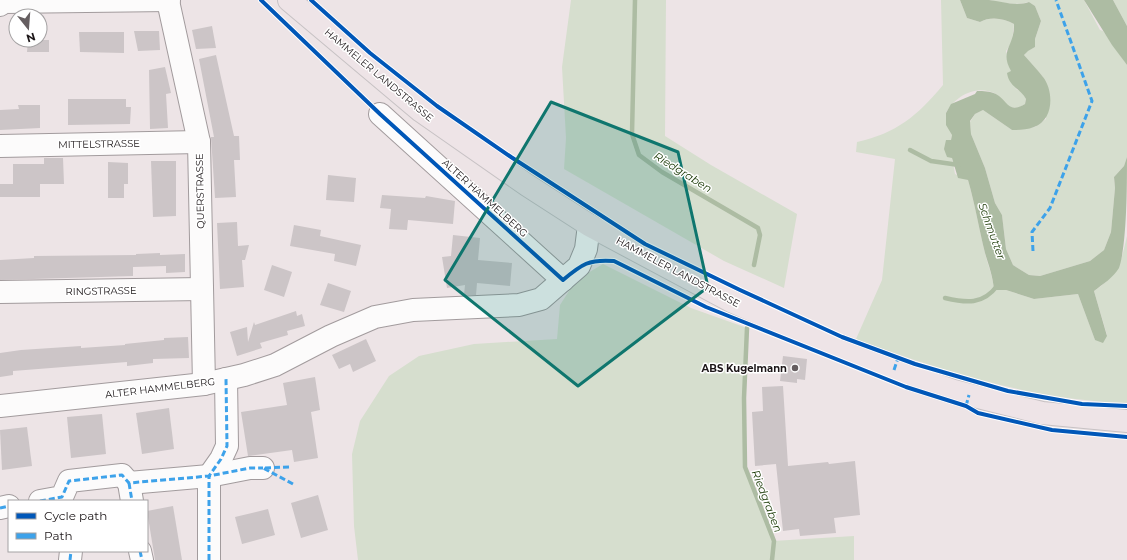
<svg xmlns="http://www.w3.org/2000/svg" width="1127" height="560" font-family="Montserrat,sans-serif">
	<style>
		.green { fill: #d6dece }
		.water { fill: #adbca3 }
		.lines { fill: none; stroke-linecap: round; stroke-linejoin: round }
		.stream { stroke: #adbca3; stroke-width: 4.5 }
		.building { fill: #ccc5c7 }
		.minor-casing { stroke: #a29b9d; stroke-width: 24 }
		.major-casing { stroke: #c7c2c4; stroke-width: 24 }
		.minor { stroke: #fcfbfb; stroke-width: 22 }
		.major { stroke: #eee4e7; stroke-width: 22 }
		.quiet { stroke: #3da2ea; stroke-width: 3; stroke-dasharray: 6 3; stroke-linecap: butt }
		.cycleway-casing { stroke: #fff; stroke-width: 6 }
		.cycleway { stroke: #0057b8; stroke-width: 4 }
		.marked { fill: #0f766e; fill-opacity: 0.2; stroke: #0f766e; stroke-width: 3; stroke-linejoin: round }
		.poi-dot { fill: #655e60; stroke: #fff; stroke-width: 1.5 }
		.labels { text-anchor: middle; dominant-baseline: central; stroke-width: 3; stroke-linejoin: round; paint-order: stroke }
		.street-label { font-size: 10px; fill: #1c1618; stroke: #fff }
		.poi-label { font-size: 10px; font-weight: bold; fill: #1c1618; stroke: #fff; text-anchor: end }
		.water-label { font-size: 11px; font-style: italic; fill: #163600; stroke: #fff }
	</style>
	<rect width="100%" height="100%" fill="#ede4e6"/>
	<g class="green">
		<path d="M571 0H666L665 136 711 165 797 214 784 288 724 261 564 169 566 138 562 67Z"/>
		<path d="M941 0H960L967 18 980 22C990 16 1004 18 1014 24L1012 42 1006 51 1016 89 1022 92 1026 99 1025 104C1021 107 1016 109 1010 107 1005 104 1001 97 996 94 977 84 955 96 946 113L952 135 951 140H946L947 157H952L955 174 968 180C975 204 979 229 985 253 988 266 993 276 994 290H1006L1034 299 1078 294 1095 340 1107 335 1094 291C1120 273 1120 265 1127 236V403C1033 400 943 372 856 339L882 280 895 159 856 152 857 142C897 133 917 116 943 85Z"/>
		<path d="M989 0H1084L1100 30 1103 31 1127 65V157L1124 166 1114 177 1115 188 1111 232 1104 250 1090 261 1040 276 1029 275 1013 265 1006 249 1002 215 995 203 985 168 971 134 970 122 975 114 983 110 1012 130 1035 127 1046 119 1043 77 1024 55 1027 51 1035 47V39L1041 21 1035 6 1029 2C1016 6 1002 3 989 0Z"/>
		<path d="M1113 0H1127V26Z"/>
		<path d="M603 264 691 308 747 328 744 398 745 467 773 541 854 536V560H358L354 526 352 454 360 421 389 376 419 356 474 344 557 339 560 305 576 280Z"/>
	</g>
	<g class="water">
		<path d="M960 0C970 0 979 0 989 0 1002 1 1015 7 1029 2L1035 6 1041 21 1035 39V47L1028 51 1024 55C1030 62 1037 69 1043 77 1054 91 1054 120 1034 127 1027 130 1019 130 1012 130L983 110 975 114 970 121 971 134 985 168 995 203 1002 215 1006 249 1013 265 1029 275 1040 276 1090 261 1104 250 1111 232 1115 188 1114 177 1124 166 1127 157C1127 184 1127 245 1119 268 1113 278 1103 284 1094 291L1107 336 1103 343 1095 340 1078 294 1034 299 1006 290H994C993 277 989 266 985 253 979 229 975 204 968 180L958 178 952 158 947 157 944 149 946 140H951L952 135 946 125V113L951 104 975 94 977 91C984 91 989 91 996 94 1008 101 1008 114 1025 104L1026 99C1020 88 1009 87 1007 73L1011 71C999 50 1015 46 1014 24 1004 18 990 16 980 22L967 18Z"/>
		<path d="M1084 0H1113L1127 26V65L1112 45Z"/>
	</g>
	<g class="lines">
		<g class="stream">
			<path d="M635 0 632 134 639 155 662 172 758 228 760 235 754 265"/>
			<path d="M910 150 931 161 959 165"/>
			<path d="M945 298C966 303 983 305 997 286"/>
			<path d="M747 328 744 398 745 467 774 541 772 560"/>
		</g>
	</g>
	<g class="building">
		<path d="M212 26 216 48 196 49 192 30Z"/>
		<path d="M134 31H159L160 50 138 51Z"/>
		<path d="M79 32H124V53L80 52Z"/>
		<path d="M28 40H49V52H27Z"/>
		<path d="M216 55 234 136H239L240 160H234L236 197 215 198 211 137H214L199 59Z"/>
		<path d="M165 67 171 93 166 94 168 128 150 129 149 70Z"/>
		<path d="M68 99H126V107H131L130 124 68 125Z"/>
		<path d="M18 105H40V128L0 130V110L19 109Z"/>
		<path d="M44 158H63L64 184H40V197H0V184H13V164H44Z"/>
		<path d="M151 161H176V216L153 217Z"/>
		<path d="M108 162 128 163V184H124V198H108Z"/>
		<path d="M328 175 356 178 354 202 326 200Z"/>
		<path d="M382 195 425 198 426 196 455 201 453 224 408 220 407 230 389 229 391 209 380 208Z"/>
		<path d="M237 222 238 246 249 245 245 260H242L244 287 220 289 217 223Z"/>
		<path d="M294 225 321 230 320 236 361 245 356 266 334 261 335 254 290 246Z"/>
		<path d="M453 235 480 238 478 260 512 263 510 286 477 283 476 295H464L465 285 447 288 442 257 451 256Z"/>
		<path d="M160 253V255L185 254V272L166 273V266L133 267V276L0 280V260L34 258V256L136 255V254Z"/>
		<path d="M272 265 292 272 284 297 264 290Z"/>
		<path d="M328 283 351 291 344 312 320 305Z"/>
		<path d="M296 311 297 316 302 314 305 326 287 331 288 335 260 343 262 348 237 356 230 332 247 327 248 342 254 322 255 325Z"/>
		<path d="M188 337 189 358 153 359V363L127 366V362L13 371V375L0 377V353L21 350 81 346V348L125 345V344L164 340V338Z"/>
		<path d="M366 339 376 361 353 372 350 364 339 369 332 355Z"/>
		<path d="M783 356 807 359 805 380 797 379V383L780 381Z"/>
		<path d="M315 377 320 410 311 412 318 458 294 462 292 450 248 456 241 412 287 405 283 383Z"/>
		<path d="M783 386 788 466 828 462 829 464 855 461 860 515 834 518 836 533 800 536 799 529 783 531 776 464 755 466 752 412 763 411 762 387Z"/>
		<path d="M169 408 174 449 142 454 136 413Z"/>
		<path d="M102 414 106 454 71 458 67 417Z"/>
		<path d="M27 427 32 466 2 470 0 430Z"/>
		<path d="M318 495 328 530 301 538 291 503Z"/>
		<path d="M173 506 182 560H155L147 511Z"/>
		<path d="M268 509 275 535 242 544 235 517Z"/>
	</g>
	<g class="lines">
		<g class="minor-casing">
			<g id="minor">
				<path d="M168 1 199 142 204 384"/>
				<path d="M0 5 4 2 169 0"/>
				<path d="M380 114 563 280"/>
				<path d="M0 146 199 142"/>
				<path d="M0 292 202 289"/>
				<path d="M0 406 204 384 244 375 275 365 331 336 375 317 413 310 519 305 541 299 579 266 586 249 589 225"/>
				<path d="M129 483 132 501"/>
				<path d="M40 501 62 497 69 481 122 475 129 483 209 476 250 468H263"/>
				<path d="M0 508 9 506"/>
				<path d="M140 551 142 560"/>
				<path d="M70 560 71 551"/>
				<path d="M209 560V476L221 459 227 446 226 379"/>
			</g>
		</g>
		<g class="major-casing">
			<path id="major" d="M289 0 421 111 527 185 589 225 733 302 856 356 954 391 1042 413 1127 421"/>
		</g>
		<use href="#minor" class="minor"/>
		<use href="#major" class="major"/>
		<g class="quiet">
			<path d="M1033 251 1032 232 1050 208 1092 101 1056 0"/>
			<path d="M894 370 898 358"/>
			<path d="M966 406 969 395"/>
			<path d="M289 467 263 468 293 484"/>
			<path d="M129 483 132 501"/>
			<path d="M40 501 62 497 69 481 122 475 129 483 209 476 250 468H263"/>
			<path d="M0 508 9 506"/>
			<path d="M140 551 142 560"/>
			<path d="M70 560 71 551"/>
			<path d="M209 560V476L221 459 227 446 226 379"/>
		</g>
		<g class="cycleway-casing">
			<g id="cycleway">
				<path d="M261 0 380 114 563 280C582 264 589 259 614 261L706 307 906 387 966 406 978 413 1052 430 1127 437"/>
				<path d="M311 0 370 53 437 106 511 157 645 244 740 290 842 337 915 364 1008 391 1082 404 1127 406"/>
			</g>
		</g>
		<use href="#cycleway" class="cycleway"/>
	</g>
	<path class="marked" d="M551 102 678 152 708 287 578 386 445 280Z"/>
	<circle class="poi-dot" cx="795" cy="368" r="4"/>
	<g class="labels">
		<g class="street-label">
			<text transform="translate(379 75) rotate(40)">HAMMELER LANDSTRASSE</text>
			<text transform="translate(99 144) rotate(-1)">MITTELSTRASSE</text>
			<text transform="translate(200 191) rotate(-91)">QUERSTRASSE</text>
			<text transform="translate(485 198) rotate(42)">ALTER HAMMELBERG</text>
			<text transform="translate(678 272) rotate(28)">HAMMELER LANDSTRASSE</text>
			<text transform="translate(101 291) rotate(-1)">RINGSTRASSE</text>
			<text transform="translate(160 388) rotate(-7)">ALTER HAMMELBERG</text>
		</g>
		<g class="poi-label">
			<text x="787" y="368">ABS Kugelmann</text>
		</g>
		<g class="water-label">
			<text transform="translate(683 172) rotate(32)">Riedgraben</text>
			<text transform="translate(992 231) rotate(70)">Schmutter</text>
			<text transform="translate(767 501) rotate(69)">Riedgraben</text>
		</g>
	</g>
	<rect x="8" y="500" width="140" height="52" fill="#ffffff" stroke="#a4a2a3"/>
	<rect x="16" y="513" width="20" height="6" fill="#0057b8" stroke="#a4a2a3"/>
	<text x="44" y="520" font-size="12" fill="#1c1618">Cycle path</text>
	<rect x="16" y="533" width="20" height="6" fill="#3da2ea" stroke="#a4a2a3"/>
	<text x="44" y="540" font-size="12" fill="#1c1618">Path</text>
	<g transform="translate(28 28) rotate(163)"><circle r="19" fill="#ffffff" stroke="#a4a2a3"/>
	<path d="M0-3L7 15L0 10L-7 15Z" fill="#655e60"/>
	<text y="-6" font-size="11" font-weight="bold" text-anchor="middle" fill="#1c1618">N</text>
	</g>
</svg>
